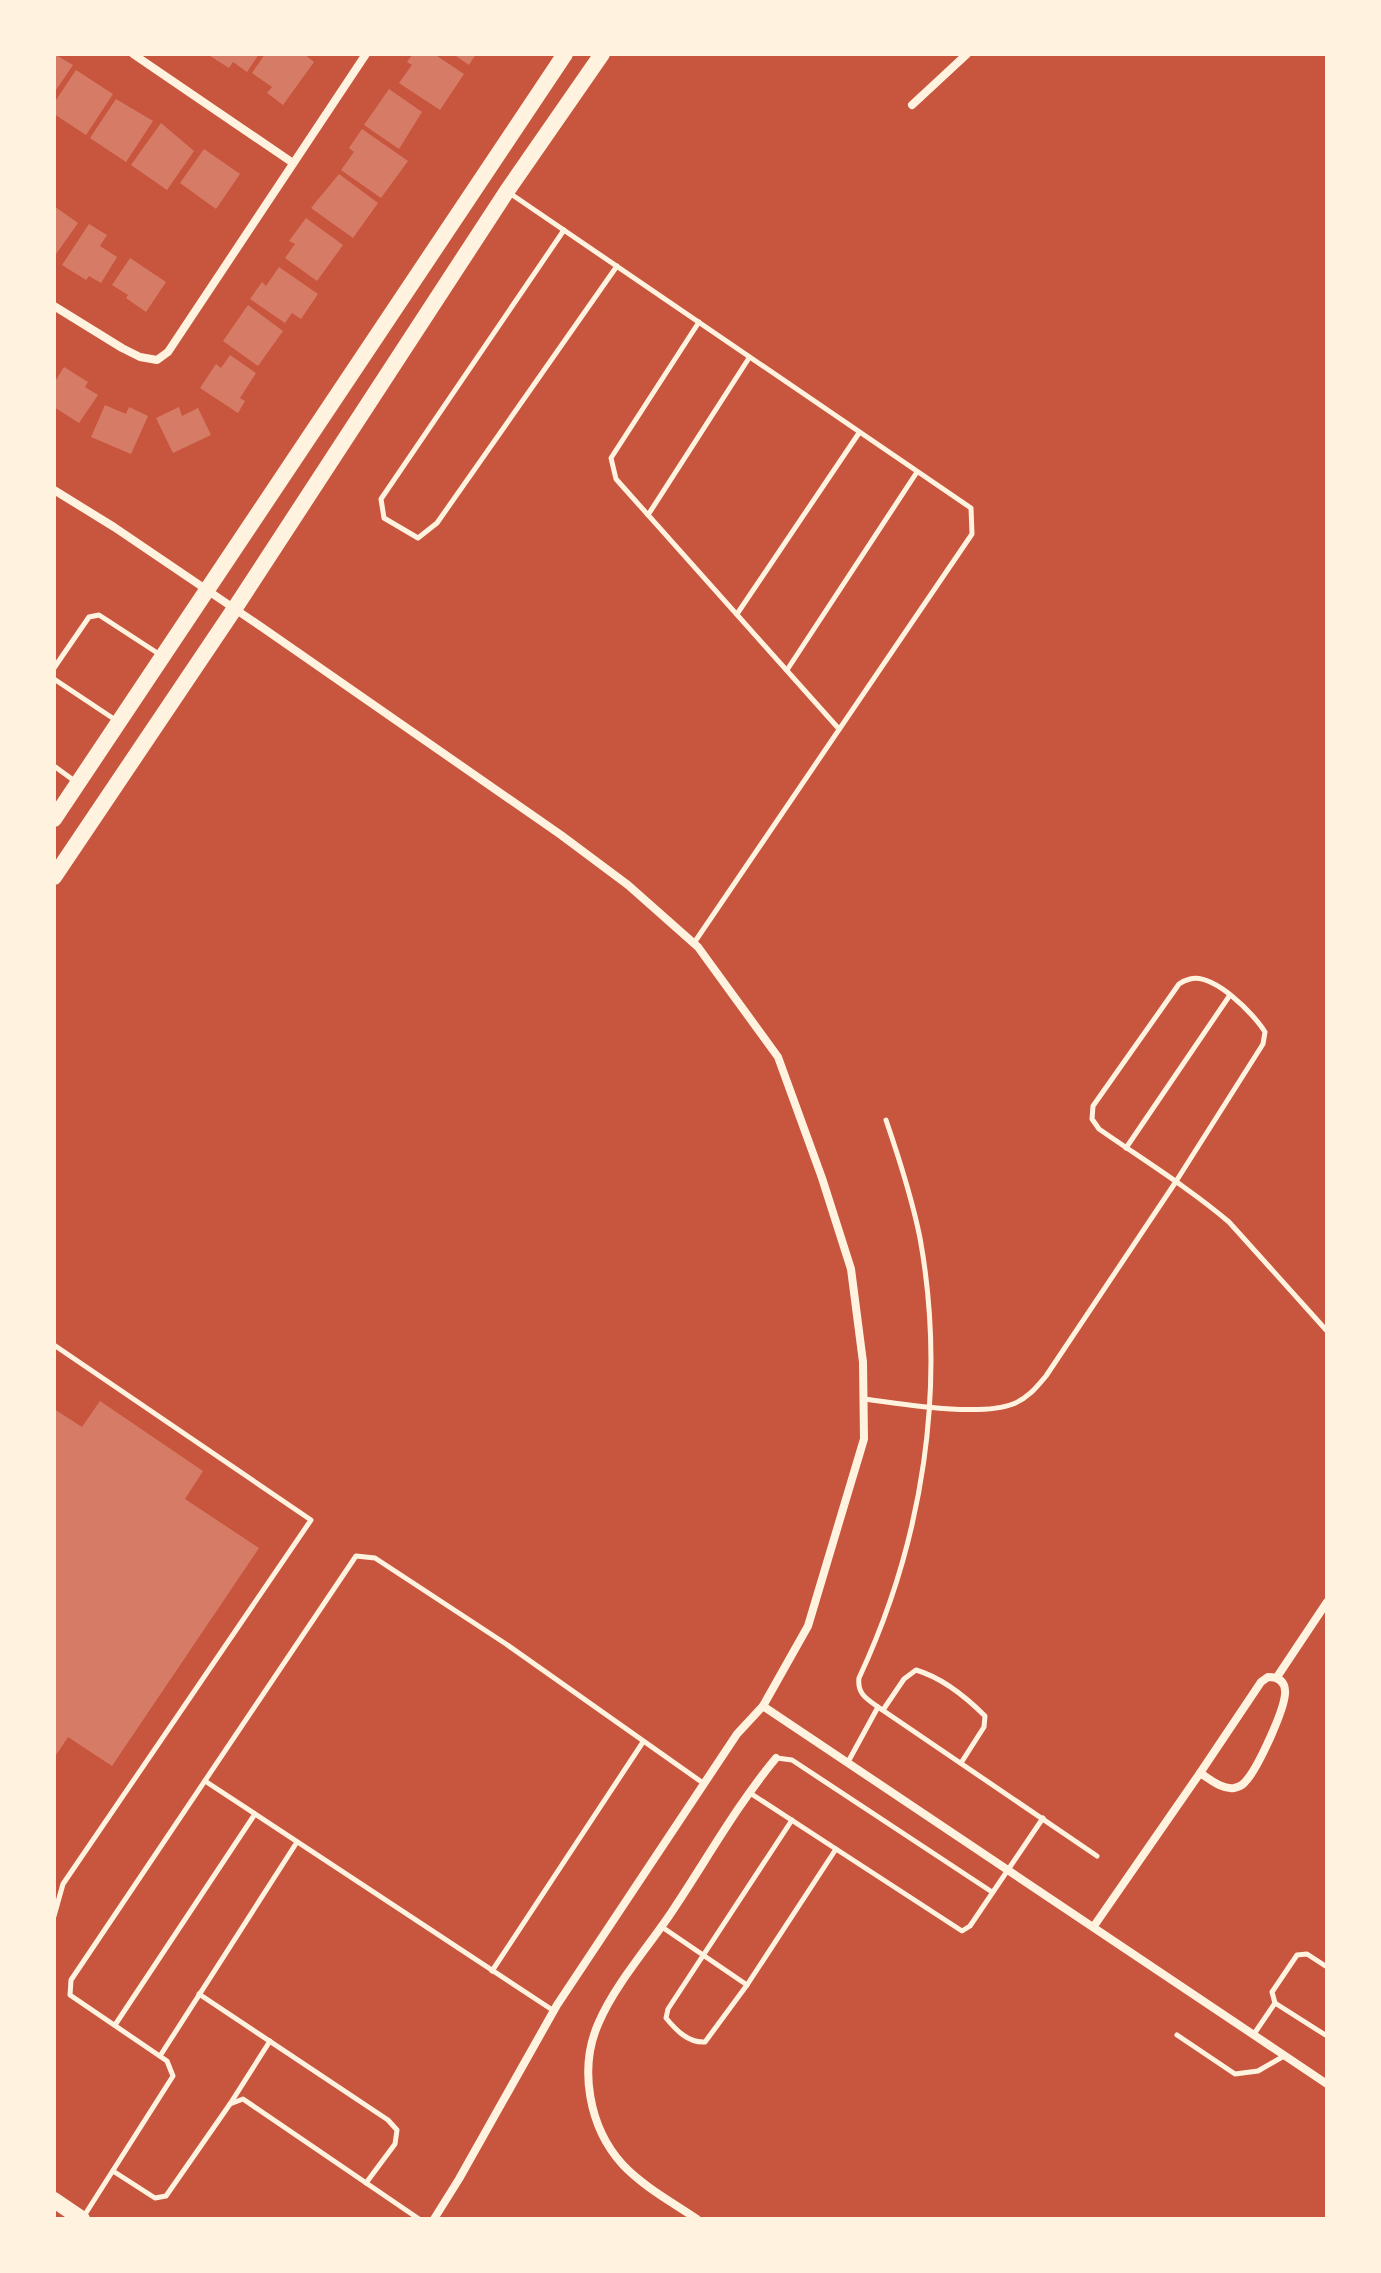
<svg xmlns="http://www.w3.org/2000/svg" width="1381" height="2273" font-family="'Space Grotesk',sans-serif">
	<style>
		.building { fill: #d67c66 }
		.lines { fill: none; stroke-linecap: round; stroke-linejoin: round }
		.service { stroke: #fff3e0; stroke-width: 5 }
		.minor { stroke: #fff3e0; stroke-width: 8 }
		.secondary { stroke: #fff3e0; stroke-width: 16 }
	</style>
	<rect width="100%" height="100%" fill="#c8553d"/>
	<g class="building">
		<path d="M54 54 73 65 54 93Z"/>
		<path d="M207 54H259L247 72 233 62 229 68Z"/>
		<path d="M265 54H304L314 62 283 105 267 93 272 87 252 73Z"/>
		<path d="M413 54H434L464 74 440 110 399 83 412 65 407 62Z"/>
		<path d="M453 54H476L469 65Z"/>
		<path d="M76 70 113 94 86 135 54 114V103Z"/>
		<path d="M389 89 422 112 399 149 364 125Z"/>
		<path d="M116 99 153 121 126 162 90 138Z"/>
		<path d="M161 123 194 151 167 190 131 165Z"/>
		<path d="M362 129 408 161 381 198 341 170 354 152 349 148Z"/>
		<path d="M204 149 240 174 216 209 180 183Z"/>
		<path d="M339 174 378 203 353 238 311 208Z"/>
		<path d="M54 206 78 223 54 257Z"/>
		<path d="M306 218 343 245 317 281 285 258 295 244 289 241Z"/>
		<path d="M89 224 107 235 100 246 117 257 101 283 89 276 86 280 62 265Z"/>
		<path d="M130 258 166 282 146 312 126 298 128 295 112 285Z"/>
		<path d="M279 267 318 294 301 319 292 313 285 323 250 299 262 282 266 286Z"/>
		<path d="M248 305 283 331 258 366 223 341Z"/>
		<path d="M230 355 256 373 240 398 245 401 238 413 200 388 216 364 221 368Z"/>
		<path d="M64 367 88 382 85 387 98 395 79 423 54 407V383Z"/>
		<path d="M105 405 126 414 129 407 148 416 131 454 91 437Z"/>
		<path d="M179 407 182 416 198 408 211 435 173 453 156 418Z"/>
		<path d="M100 1401 203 1471 185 1499 259 1548 112 1766 68 1737 54 1758V1409L82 1427Z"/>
	</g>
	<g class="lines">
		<g class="service">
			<path d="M511 194 971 508 972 534 694 943"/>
			<path d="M564 230 381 499 384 518 418 538 437 523 617 266"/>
			<path d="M699 322 611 458 616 479 839 729"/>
			<path d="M648 515 749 358"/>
			<path d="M737 614 859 433"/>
			<path d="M54 668 89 617 99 615 159 654"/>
			<path d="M787 670 917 472"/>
			<path d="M54 679 117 721"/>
			<path d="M54 766 76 782"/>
			<path d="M1126 1148 1230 995"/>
			<path d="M54 1345 311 1520 63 1884 54 1916"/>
			<path d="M864 1399C900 1404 981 1417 1013 1404 1028 1398 1036 1388 1046 1376L1175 1183 1263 1044 1265 1032C1254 1014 1214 973 1190 979 1186 980 1182 982 1179 984L1093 1106 1092 1119 1099 1129C1142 1159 1189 1188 1229 1222L1327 1331"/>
			<path d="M878 1707 1097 1856"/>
			<path d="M883 1710 904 1679 916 1670C943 1678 965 1696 985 1716L984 1727 961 1763"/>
			<path d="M777 1758 792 1760 992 1892"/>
			<path d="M848 1762 878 1707C867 1699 857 1694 859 1678 923 1541 947 1387 920 1238 912 1198 899 1158 886 1120"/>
			<path d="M205 1781 554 2011"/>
			<path d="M750 1793 836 1849"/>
			<path d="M662 1927 747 1985 836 1849 962 1931 970 1926 1043 1818"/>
			<path d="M492 1971 643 1742"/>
			<path d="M747 1985 705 2042C688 2043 676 2030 666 2018L668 2009 792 1820"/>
			<path d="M199 1994 388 2120 397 2130 395 2144 366 2183"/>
			<path d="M1275 2003 1327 2036"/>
			<path d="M115 2025 255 1814"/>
			<path d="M1254 2034 1275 2003 1272 1992 1297 1955 1307 1954 1327 1967"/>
			<path d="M1177 2035 1235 2074 1258 2071 1284 2056"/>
			<path d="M160 2056 297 1842"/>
			<path d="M230 2104 270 2041"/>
			<path d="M113 2171 155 2198 166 2196 230 2104 243 2099 419 2219"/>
			<path d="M84 2216 173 2076 167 2061 70 1995 71 1980 356 1556 375 1558 506 1644 703 1783"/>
		</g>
		<g class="minor">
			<path d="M133 54 293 163"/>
			<path d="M912 105 967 54"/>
			<path d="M54 306 122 348 140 357 157 360 168 352 366 54"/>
			<path d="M54 490 114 527 263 628 561 835 628 885 698 947 778 1057 822 1178 851 1269 863 1362 864 1439 808 1626 763 1706 737 1734 557 2005 459 2179 434 2219"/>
			<path d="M1268 1677C1277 1677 1284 1680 1285 1690 1287 1706 1257 1770 1245 1782 1242 1786 1239 1787 1234 1788 1222 1790 1210 1779 1200 1773L1261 1682Z"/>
			<path d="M1277 1677 1327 1602"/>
			<path d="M763 1706 1327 2084"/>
			<path d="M1094 1926 1200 1773"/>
			<path d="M697 2219C672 2202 644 2187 623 2165 589 2128 578 2068 599 2022 616 1983 650 1945 673 1910 707 1859 737 1805 776 1758"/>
		</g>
		<g class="secondary">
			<path d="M54 819 565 54"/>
			<path d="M54 877 235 608 507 191 602 54"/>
			<path d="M54 2200 82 2219"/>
		</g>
	</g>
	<rect width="1381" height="2273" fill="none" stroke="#fff3e0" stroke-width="112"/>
</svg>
